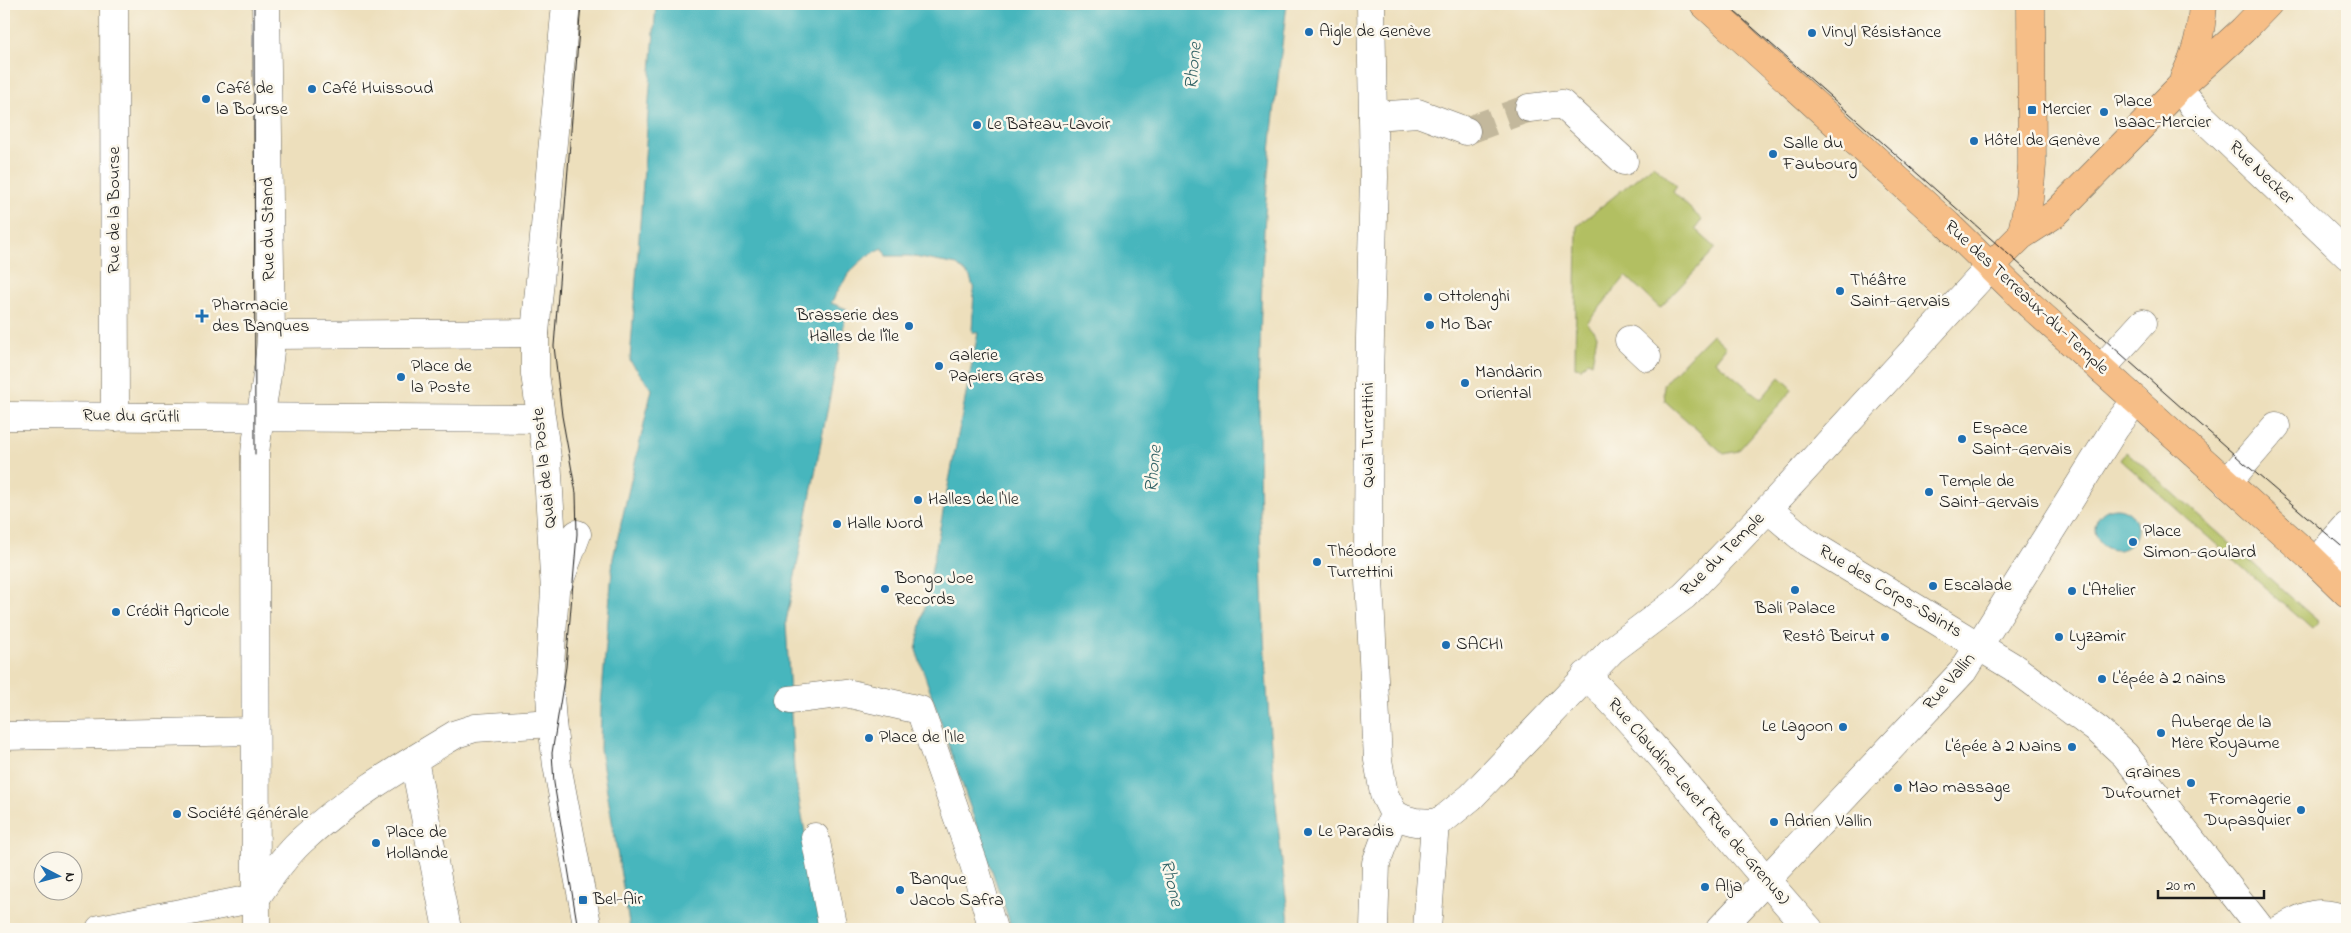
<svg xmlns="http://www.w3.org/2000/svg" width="2351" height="933" font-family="'Indie Flower',sans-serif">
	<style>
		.green { fill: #b2bf62; stroke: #676e3f }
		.water { fill: #46b6bd; stroke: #31696c }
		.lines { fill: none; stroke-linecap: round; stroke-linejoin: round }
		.minor-tunnel { stroke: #c3b89c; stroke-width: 28; stroke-dasharray: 28 14; stroke-linecap: butt }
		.minor-casing { stroke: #656054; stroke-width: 29 }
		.major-casing { stroke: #656054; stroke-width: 29 }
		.minor { stroke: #fff; stroke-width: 28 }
		.major { stroke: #f6be87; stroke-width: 28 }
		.tram { stroke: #1c1c1c; stroke-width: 1 }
		.poi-dot { fill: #1f6fb2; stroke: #fbf7ec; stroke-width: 2 }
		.labels { text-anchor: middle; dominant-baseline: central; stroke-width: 5; stroke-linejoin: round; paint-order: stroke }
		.poi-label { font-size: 18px; fill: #1c1c1c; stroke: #fbf7ec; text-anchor: start }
		.street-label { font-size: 18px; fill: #1c1c1c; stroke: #fbf7ec }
		.water-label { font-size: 19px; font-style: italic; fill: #2f6164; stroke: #fbf7ec }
	</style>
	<rect width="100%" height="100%" fill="#fbf7ec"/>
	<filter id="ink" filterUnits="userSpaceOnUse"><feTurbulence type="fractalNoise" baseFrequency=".02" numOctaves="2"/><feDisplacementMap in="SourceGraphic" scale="10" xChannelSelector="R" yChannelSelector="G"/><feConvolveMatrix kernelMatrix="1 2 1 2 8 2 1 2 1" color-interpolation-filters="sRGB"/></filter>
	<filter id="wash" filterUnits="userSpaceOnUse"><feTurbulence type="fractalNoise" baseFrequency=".0096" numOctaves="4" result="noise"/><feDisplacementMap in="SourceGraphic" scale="20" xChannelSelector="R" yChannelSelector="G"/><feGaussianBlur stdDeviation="1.12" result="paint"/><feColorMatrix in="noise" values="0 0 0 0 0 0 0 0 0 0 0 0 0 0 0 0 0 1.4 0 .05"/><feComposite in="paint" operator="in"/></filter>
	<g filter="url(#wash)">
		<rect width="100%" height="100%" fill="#eddfbc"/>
		<g class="green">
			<path d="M1653 165 1677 186 1673 192 1702 220 1695 229 1716 248 1660 308 1626 276 1587 323 1597 335 1592 363 1588 361 1581 368 1575 367 1577 226Z"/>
			<path d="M1712 334 1726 347 1715 361 1761 399 1780 377 1793 389 1738 451 1724 454 1665 401 1663 384Z"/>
			<path d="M2127 452 2319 622 2312 629 2121 460Z"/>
		</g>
		<g class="water">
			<path d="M656 4H1287C1278 79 1268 155 1264 231 1253 464 1260 698 1290 929H1012L916 650 978 333 972 332 974 290 970 277 957 265 909 256H886L883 248C855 260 846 277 831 303L847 309 786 622 794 770 822 929H630L600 749 601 706 613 558 652 389 630 361Z"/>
			<circle cx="2116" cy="529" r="21"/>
		</g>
	</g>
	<g filter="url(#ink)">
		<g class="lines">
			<path class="minor-tunnel" d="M1466 131 1529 108"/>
			<g class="minor-casing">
				<g id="minor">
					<path d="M114 4 115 417"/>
					<path d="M566 4 535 333V374L547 458 555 591 549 680 552 723 557 765 588 929"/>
					<path d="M1371 4 1374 177 1369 378 1368 559 1378 760 1384 794 1394 814 1404 819 1415 822 1435 823 1445 818 1471 797 1612 650 1684 596 1696 584 1768 509 1991 266"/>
					<path d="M2179 88 2200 115 2347 255"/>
					<path d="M1529 108 1562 104 1624 161"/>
					<path d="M1374 116 1418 113 1466 131"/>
					<path d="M271 335 535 333"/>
					<path d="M1629 340 1647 357"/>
					<path d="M2101 369 2143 323"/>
					<path d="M4 416 541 419"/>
					<path d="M2227 483 2276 426"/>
					<path d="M1768 509 1807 542 2013 667 2099 731 2125 755 2261 929"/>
					<path d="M2315 562 2347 526"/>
					<path d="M2315 562 2347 564"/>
					<path d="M559 582 577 534"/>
					<path d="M1586 675C1666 755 1734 846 1809 929"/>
					<path d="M790 700 846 693 920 710 974 864 993 929"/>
					<path d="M4 736 255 731"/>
					<path d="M414 760 447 929"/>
					<path d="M815 837 833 929"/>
					<path d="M256 898C269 878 283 858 301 841 346 799 403 766 456 734L475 728 552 723"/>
					<path d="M100 929 256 898"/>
					<path d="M256 929 255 454C259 413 270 375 271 335L266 4"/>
					<path d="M1374 929 1376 863 1394 814"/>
					<path d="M1427 929 1435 823"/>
					<path d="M1720 929 1963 671 2115 428 2136 400"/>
					<path d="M2281 929C2306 914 2320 909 2347 920"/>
				</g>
			</g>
			<g class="major-casing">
				<g id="major">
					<path d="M1704 4 1948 225 2030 305 2310 557 2347 593"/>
					<path d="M2184 78C2197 51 2201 34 2203 4"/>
					<path d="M2021 236 2029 199 2032 165 2031 4"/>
					<path d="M1991 266 2021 236 2055 214 2179 88 2243 30 2268 4"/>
				</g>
			</g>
			<use href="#minor" class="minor"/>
			<use href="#major" class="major"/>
			<g class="tram">
				<path d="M254 4 255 454"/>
				<path d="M1726 4 2244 463 2347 551"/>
				<path d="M578 929 554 783 552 753 566 667 577 534 576 493 562 416 554 346 581 4"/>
			</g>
		</g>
	</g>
	<g class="poi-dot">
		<circle cx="1309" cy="32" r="5"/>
		<circle cx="1812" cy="33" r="5"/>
		<circle cx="312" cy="89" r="5"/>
		<circle cx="206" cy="99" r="5"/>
		<rect x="2027" y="105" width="10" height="10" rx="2.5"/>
		<circle cx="2104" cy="112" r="5"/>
		<circle cx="977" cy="125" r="5"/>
		<circle cx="1974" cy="141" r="5"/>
		<circle cx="1773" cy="154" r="5"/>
		<circle cx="1840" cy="291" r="5"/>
		<circle cx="1428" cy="297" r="5"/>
		<path d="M199.5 308.5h5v5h5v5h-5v5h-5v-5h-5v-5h5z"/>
		<circle cx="1430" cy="325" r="5"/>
		<circle cx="909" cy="326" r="5"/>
		<circle cx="939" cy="366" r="5"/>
		<circle cx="401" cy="377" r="5"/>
		<circle cx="1465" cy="383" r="5"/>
		<circle cx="1962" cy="439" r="5"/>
		<circle cx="1929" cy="492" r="5"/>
		<circle cx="918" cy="500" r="5"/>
		<circle cx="837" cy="524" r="5"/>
		<circle cx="2133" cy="542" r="5"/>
		<circle cx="1317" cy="562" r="5"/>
		<circle cx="1933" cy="586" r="5"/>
		<circle cx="885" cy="589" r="5"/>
		<circle cx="1795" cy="590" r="5"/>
		<circle cx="2072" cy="591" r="5"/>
		<circle cx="116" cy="612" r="5"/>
		<circle cx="1885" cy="637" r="5"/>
		<circle cx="2059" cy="637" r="5"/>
		<circle cx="1446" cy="645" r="5"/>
		<circle cx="2102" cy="679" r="5"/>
		<circle cx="1843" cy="727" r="5"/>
		<circle cx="2161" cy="733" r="5"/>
		<circle cx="869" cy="738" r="5"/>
		<circle cx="2072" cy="747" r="5"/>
		<circle cx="2191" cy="783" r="5"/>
		<circle cx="1898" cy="788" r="5"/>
		<circle cx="2301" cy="810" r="5"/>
		<circle cx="177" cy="814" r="5"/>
		<circle cx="1774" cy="822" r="5"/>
		<circle cx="1308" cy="832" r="5"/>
		<circle cx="376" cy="843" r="5"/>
		<circle cx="1705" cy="887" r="5"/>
		<circle cx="900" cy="890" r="5"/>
		<rect x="578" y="895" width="10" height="10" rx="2.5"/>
	</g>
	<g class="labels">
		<g class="poi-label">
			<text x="1319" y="32">Aigle de Genève</text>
			<text x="1822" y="33">Vinyl Résistance</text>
			<text x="216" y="89">Café de<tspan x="216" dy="21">la Bourse</tspan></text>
			<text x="322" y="89">Café Huissoud</text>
			<text x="2114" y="102">Place<tspan x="2114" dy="21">Isaac-Mercier</tspan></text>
			<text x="2042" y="110">Mercier</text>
			<text x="987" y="125">Le Bateau-Lavoir</text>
			<text x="1984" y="141">Hôtel de Genève</text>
			<text x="1783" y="144">Salle du<tspan x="1783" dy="21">Faubourg</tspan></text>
			<text x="1850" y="281">Théâtre<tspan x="1850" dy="21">Saint-Gervais</tspan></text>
			<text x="1438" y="297">Ottolenghi</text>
			<text x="212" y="306">Pharmacie<tspan x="212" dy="21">des Banques</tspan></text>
			<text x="899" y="316" text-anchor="end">Brasserie des<tspan x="899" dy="21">Halles de l'île</tspan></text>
			<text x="1440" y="325">Mo Bar</text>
			<text x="949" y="356">Galerie<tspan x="949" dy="21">Papiers Gras</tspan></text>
			<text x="411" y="367">Place de<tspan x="411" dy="21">la Poste</tspan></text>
			<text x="1475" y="373">Mandarin<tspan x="1475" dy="21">Oriental</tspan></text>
			<text x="1972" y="429">Espace<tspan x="1972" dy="21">Saint-Gervais</tspan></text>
			<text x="1939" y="482">Temple de<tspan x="1939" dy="21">Saint-Gervais</tspan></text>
			<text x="928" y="500">Halles de l'Ile</text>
			<text x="847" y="524">Halle Nord</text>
			<text x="2143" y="532">Place<tspan x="2143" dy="21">Simon-Goulard</tspan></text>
			<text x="1327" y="552">Théodore<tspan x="1327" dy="21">Turrettini</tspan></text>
			<text x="895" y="579">Bongo Joe<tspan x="895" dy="21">Records</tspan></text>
			<text x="1943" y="586">Escalade</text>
			<text x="2082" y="591">L'Atelier</text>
			<text x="1795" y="609" text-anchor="middle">Bali Palace</text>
			<text x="126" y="612">Crédit Agricole</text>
			<text x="1875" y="637" text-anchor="end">Restô Beirut</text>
			<text x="2069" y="637">Lyzamir</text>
			<text x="1456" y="645">SACHI</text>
			<text x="2112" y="679">L'épée à 2 nains</text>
			<text x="2171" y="723">Auberge de la<tspan x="2171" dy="21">Mère Royaume</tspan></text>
			<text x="1833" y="727" text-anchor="end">Le Lagoon</text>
			<text x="879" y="738">Place de l'Ile</text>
			<text x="2062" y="747" text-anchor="end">L'épée à 2 Nains</text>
			<text x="2181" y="773" text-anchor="end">Graines<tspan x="2181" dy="21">Dufournet</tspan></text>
			<text x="1908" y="788">Mao massage</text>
			<text x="2291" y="800" text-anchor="end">Fromagerie<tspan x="2291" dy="21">Dupasquier</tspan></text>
			<text x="187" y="814">Société Générale</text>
			<text x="1784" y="822">Adrien Vallin</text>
			<text x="1318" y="832">Le Paradis</text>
			<text x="386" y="833">Place de<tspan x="386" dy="21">Hollande</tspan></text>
			<text x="910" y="880">Banque<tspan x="910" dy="21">Jacob Safra</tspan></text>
			<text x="1715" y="887">Alja</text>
			<text x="593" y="900">Bel-Air</text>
		</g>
		<g class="street-label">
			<text transform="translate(2261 173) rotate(44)">Rue Necker</text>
			<text transform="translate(115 210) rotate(-90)">Rue de la Bourse</text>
			<text transform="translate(269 229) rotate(-91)">Rue du Stand</text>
			<text transform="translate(2026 298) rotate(43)">Rue des Terreaux-du-Temple</text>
			<text transform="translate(131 417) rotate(1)">Rue du Grütli</text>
			<text transform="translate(1369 435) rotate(-90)">Quai Turrettini</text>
			<text transform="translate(545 468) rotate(-96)">Quai de la Poste</text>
			<text transform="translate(1723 555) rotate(-45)">Rue du Temple</text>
			<text transform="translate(1890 592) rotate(31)">Rue des Corps-Saints</text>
			<text transform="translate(1950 682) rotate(-49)">Rue Vallin</text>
			<text transform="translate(1698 802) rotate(49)">Rue Claudine-Levet (Rue de-Grenus)</text>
		</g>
		<g class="water-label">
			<text transform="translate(1194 66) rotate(-84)">Rhone</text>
			<text transform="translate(1154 469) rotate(-84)">Rhone</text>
			<text transform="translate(1171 883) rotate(77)">Rhone</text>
		</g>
	</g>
	<rect width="2351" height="933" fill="none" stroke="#fbf7ec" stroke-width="20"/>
	<g transform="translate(58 876) rotate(96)"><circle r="24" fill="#fbf7ec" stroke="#a29f99"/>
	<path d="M0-4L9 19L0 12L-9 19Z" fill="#1f6fb2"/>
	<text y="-8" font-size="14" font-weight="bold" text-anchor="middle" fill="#1c1c1c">N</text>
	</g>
	<path d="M2158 890v8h106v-8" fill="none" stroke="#1c1c1c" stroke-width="2.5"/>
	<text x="2166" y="890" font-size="15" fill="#1c1c1c" stroke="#fbf7ec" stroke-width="4" paint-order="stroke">20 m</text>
</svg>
